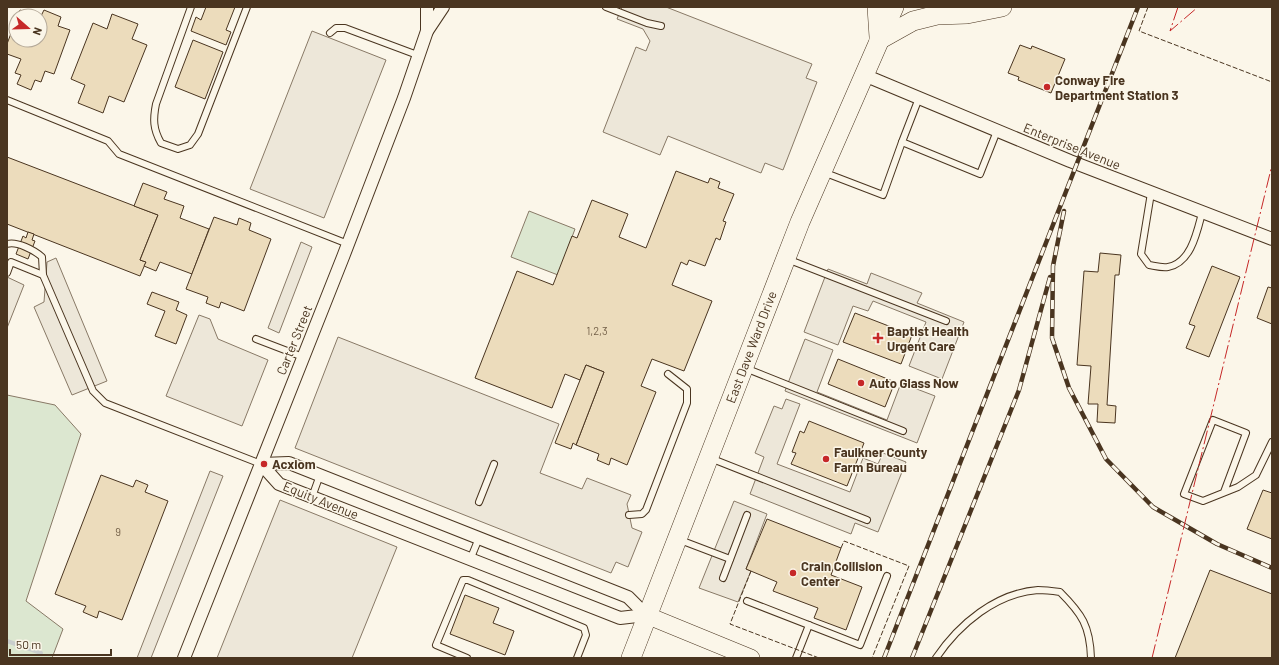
<svg xmlns="http://www.w3.org/2000/svg" width="1279" height="665" font-family="Barlow,sans-serif">
	<style>
		.green { fill: #dce7d0; stroke: #887966 }
		.parking { fill: #ede7d9; stroke: #887966 }
		.lines { fill: none; stroke-linecap: round; stroke-linejoin: round }
		.stream { stroke: #c9cecd; stroke-width: 4 }
		.building { fill: #ecdcbc; stroke: #4a3520 }
		.lane-casing { stroke: #4a3520; stroke-width: 8 }
		.street-casing { stroke: #4a3520; stroke-width: 14 }
		.secondary-casing { stroke: #4a3520; stroke-width: 18 }
		.primary-casing { stroke: #4a3520; stroke-width: 20 }
		.lane { stroke: #fbf6e9; stroke-width: 6 }
		.street { stroke: #fbf6e9; stroke-width: 12 }
		.secondary { stroke: #fbf6e9; stroke-width: 17 }
		.primary { stroke: #fbf6e9; stroke-width: 19 }
		.rail-casing { stroke: #4a3520; stroke-width: 4.5 }
		.rail { stroke: #fbf6e9; stroke-width: 3; stroke-dasharray: 9; stroke-linecap: butt }
		.fence { stroke: #4a3520; stroke-width: 1; stroke-dasharray: 5 2; stroke-linecap: butt }
		.power { stroke: #c62828; stroke-width: 1; stroke-dasharray: 14 3 2 3; stroke-linecap: butt }
		.poi-dot { fill: #c62828; stroke: #fbf6e9; stroke-width: 1.5 }
		.labels { text-anchor: middle; dominant-baseline: central; stroke-width: 3; stroke-linejoin: round; paint-order: stroke }
		.number-label { font-size: 11px; fill: #725f47 }
		.poi-label { font-size: 13px; font-weight: bold; fill: #4a3520; stroke: #fbf6e9; text-anchor: start }
		.street-label { font-size: 13px; fill: #4a3520; stroke: #fbf6e9 }
	</style>
	<rect width="100%" height="100%" fill="#fbf6e9"/>
	<g class="green">
		<path d="M529 211 575 229 558 275 511 257Z"/>
		<path d="M7 395 55 405 81 434 26 601 63 629 52 658H7Z"/>
	</g>
	<g class="parking">
		<path d="M622 7H666L812 64 806 78 817 82 783 170 765 163 761 173 668 136 660 155 603 132 636 47 646 51 650 41 643 29 617 19Z"/>
		<path d="M312 31 386 60 324 218 250 189Z"/>
		<path d="M301 242 312 247 279 333 268 328Z"/>
		<path d="M56 258 107 381 72 395 34 307 44 302 47 262Z"/>
		<path d="M828 269 867 284 871 273 922 293 917 303 964 322 942 379 909 366 926 322 873 301 868 311 853 306 838 345 804 332Z"/>
		<path d="M7 277 24 285 7 328Z"/>
		<path d="M199 315 210 319 218 339 268 360 242 426 166 396Z"/>
		<path d="M338 337 559 424 540 473 582 489 587 478 631 495 627 504 632 528 642 532 628 567 616 562 611 573 295 448Z"/>
		<path d="M805 339 833 350 817 392 887 420 901 383 935 396 917 443 785 391Z"/>
		<path d="M786 399 800 404 777 464 850 492 863 458 878 464 883 453 906 462 878 532 855 523 851 534 750 494 764 457 755 453 774 406 782 409Z"/>
		<path d="M210 471 223 476 151 658H137Z"/>
		<path d="M280 500 397 547 352 658H217Z"/>
		<path d="M734 501 767 514 746 569 751 571 738 602 699 588Z"/>
	</g>
	<g class="lines">
		<path class="stream" d="M7 641 41 653"/>
	</g>
	<g class="building">
		<path d="M206 7H235L226 30 231 32 226 45 191 31 196 17 201 20Z"/>
		<path d="M20 10 34 16H18Z"/>
		<path d="M44 10 61 17 58 26 70 30 54 74 45 71 41 82 35 80 31 90 17 84 21 75 15 73 21 59 7 54V44L16 20V40H40V18Z"/>
		<path d="M112 14 138 24 132 39 147 45 124 102 109 96 103 113 78 103 85 85 71 79 93 23 107 29Z"/>
		<path d="M193 40 223 52 205 99 175 87Z"/>
		<path d="M1020 45 1031 49 1032 46 1065 59 1051 93 1018 80 1019 77 1008 73Z"/>
		<path d="M7 157 158 215 140 260 146 262 140 276 7 224Z"/>
		<path d="M676 171 708 183 710 178 720 182 718 188 734 194 723 221 726 222 720 240 716 238 705 266 689 260 687 265 681 262 672 285 712 301 684 371 652 359 641 386 656 392 627 465 611 458 609 465 597 460 599 454 576 445 604 372 586 365 580 380 565 374 552 408 475 378 517 271 553 285 572 236 577 238 592 200 628 214 619 237 646 248Z"/>
		<path d="M143 183 167 192 164 199 184 206 180 218 209 229 192 274 160 262 156 271 144 266 146 262 140 260 158 215 134 206Z"/>
		<path d="M214 217 237 225 239 218 251 223 249 230 271 239 244 311 221 302 219 308 206 303 208 297 186 289Z"/>
		<path d="M28 232 34 234 32 240 35 241 28 259 16 254 23 236 26 238Z"/>
		<path d="M1100 253 1121 255 1119 275H1115L1107 405 1116 406 1115 423 1097 422 1098 404H1088L1091 366 1077 365 1084 271 1098 272Z"/>
		<path d="M1212 266 1240 277 1209 357 1186 348 1195 326 1189 324Z"/>
		<path d="M1268 287 1272 288V324L1257 318Z"/>
		<path d="M152 292 179 302 176 310 187 315 176 344 155 336 165 311 147 304Z"/>
		<path d="M855 313 912 335 901 364 843 342Z"/>
		<path d="M838 359 895 382 885 407 828 384Z"/>
		<path d="M586 365 604 372 576 445 573 443 571 449 555 443Z"/>
		<path d="M809 421 864 443 847 486 791 464 796 453 792 452 800 431 804 433Z"/>
		<path d="M101 475 133 487 136 480 148 485 145 492 168 501 122 620 99 611 97 618 83 612 86 606 55 594Z"/>
		<path d="M1263 490 1272 493V539L1247 529Z"/>
		<path d="M767 519 841 548 831 575 862 587 846 630 814 618 818 608 773 591 777 582 746 569Z"/>
		<path d="M1210 570 1272 594V658H1175Z"/>
		<path d="M465 595 499 608 493 623 514 631 505 655 450 634Z"/>
	</g>
	<g class="lines">
		<g class="lane-casing">
			<g id="lane">
				<path d="M191 7 156 104C153 119 153 129 161 143L178 149 190 145 198 134 247 7"/>
				<path d="M606 7 647 23 661 26"/>
				<path d="M330 33 336 28H345L420 56"/>
				<path d="M919 98 902 142 980 174 997 131"/>
				<path d="M7 100 108 141 119 154 348 244"/>
				<path d="M823 172 883 195 902 142"/>
				<path d="M1151 193 1141 254 1149 265C1155 266 1162 268 1168 267 1191 263 1197 232 1202 213"/>
				<path d="M7 244C17 241 34 250 42 257L43 275"/>
				<path d="M787 259 946 321"/>
				<path d="M7 273 11 262 43 275 93 391 105 403 261 464"/>
				<path d="M256 339 303 357"/>
				<path d="M745 368 903 431"/>
				<path d="M710 458 867 520"/>
				<path d="M1224 492 1246 433 1213 420 1184 494 1203 501 1238 487 1256 475 1272 442"/>
				<path d="M312 497 320 475"/>
				<path d="M479 502 494 464"/>
				<path d="M629 515 642 514 646 510 687 403V389L668 374"/>
				<path d="M680 540 730 559"/>
				<path d="M470 560 479 538"/>
				<path d="M723 578 747 515"/>
				<path d="M747 601 860 645 887 576"/>
				<path d="M467 658 436 645 463 580H468L584 628 586 635 577 658"/>
				<path d="M796 658 809 625"/>
				<path d="M936 658C959 624 996 593 1038 590 1045 590 1053 591 1060 592 1082 614 1090 626 1091 658"/>
			</g>
		</g>
		<g class="street-casing">
			<g id="street">
				<path d="M427 7V31"/>
				<path d="M864 75 1070 161 1272 239"/>
				<path d="M261 464 279 484 620 618 646 615"/>
				<path d="M261 464 289 463 628 597 646 615"/>
				<path d="M184 658 343 257 404 98 427 31 443 7"/>
			</g>
		</g>
		<g class="secondary-casing">
			<path id="secondary" d="M646 615 751 658"/>
		</g>
		<g class="primary-casing">
			<g id="primary">
				<path d="M877 7 879 37"/>
				<path d="M879 40 913 21 937 15 967 14 1002 7"/>
				<path d="M631 658 800 222 894 7"/>
			</g>
		</g>
		<use href="#lane" class="lane"/>
		<use href="#street" class="street"/>
		<use href="#secondary" class="secondary"/>
		<use href="#primary" class="primary"/>
		<g class="rail-casing">
			<g id="rail">
				<path d="M1064 211 1053 266 1052 338 1069 388 1106 459 1153 507 1217 544 1272 568"/>
				<path d="M884 658 1138 7"/>
				<path d="M912 658 1019 390 1050 277"/>
			</g>
		</g>
		<use href="#rail" class="rail"/>
		<g class="fence">
			<path d="M1148 7 1139 31 1272 82"/>
			<path d="M841 548 844 541 909 566 872 658"/>
			<path d="M751 571 730 624 819 658"/>
		</g>
		<g class="power">
			<path d="M1178 7 1170 31 1198 7"/>
			<path d="M1152 658 1272 165"/>
		</g>
	</g>
	<g class="poi-dot">
		<circle cx="1047" cy="87" r="4"/>
		<path d="M876 332h4v4h4v4h-4v4h-4v-4h-4v-4h4z"/>
		<circle cx="861" cy="383" r="4"/>
		<circle cx="826" cy="459" r="4"/>
		<circle cx="264" cy="464" r="4"/>
		<circle cx="793" cy="573" r="4"/>
	</g>
	<g class="labels">
		<g class="number-label">
			<text x="597" y="330">1,2,3</text>
			<text x="118" y="531">9</text>
		</g>
		<g class="poi-label">
			<text x="1055" y="80">Conway Fire<tspan x="1055" dy="15">Department Station 3</tspan></text>
			<text x="887" y="331">Baptist Health<tspan x="887" dy="15">Urgent Care</tspan></text>
			<text x="869" y="383">Auto Glass Now</text>
			<text x="834" y="452">Faulkner County<tspan x="834" dy="15">Farm Bureau</tspan></text>
			<text x="272" y="464">Acxiom</text>
			<text x="801" y="566">Crain Collision<tspan x="801" dy="15">Center</tspan></text>
		</g>
		<g class="street-label">
			<text transform="translate(1072 146) rotate(22)">Enterprise Avenue</text>
			<text transform="translate(294 340) rotate(-68)">Carter Street</text>
			<text transform="translate(751 347) rotate(-69)">East Dave Ward Drive</text>
			<text transform="translate(321 500) rotate(22)">Equity Avenue</text>
		</g>
	</g>
	<rect width="1279" height="665" fill="none" stroke="#4a3520" stroke-width="16"/>
	<g transform="translate(28 28) rotate(110)"><circle r="19" fill="#fbf6e9" stroke="#b4a999"/>
	<path d="M0-3L7 15L0 10L-7 15Z" fill="#c62828"/>
	<text y="-6" font-size="11" font-weight="bold" text-anchor="middle" fill="#4a3520">N</text>
	</g>
	<path d="M10 649v6h101v-6" fill="none" stroke="#4a3520" stroke-width="2"/>
	<text x="16" y="649" font-size="12" fill="#4a3520" stroke="#fbf6e9" stroke-width="3" paint-order="stroke">50 m</text>
</svg>
